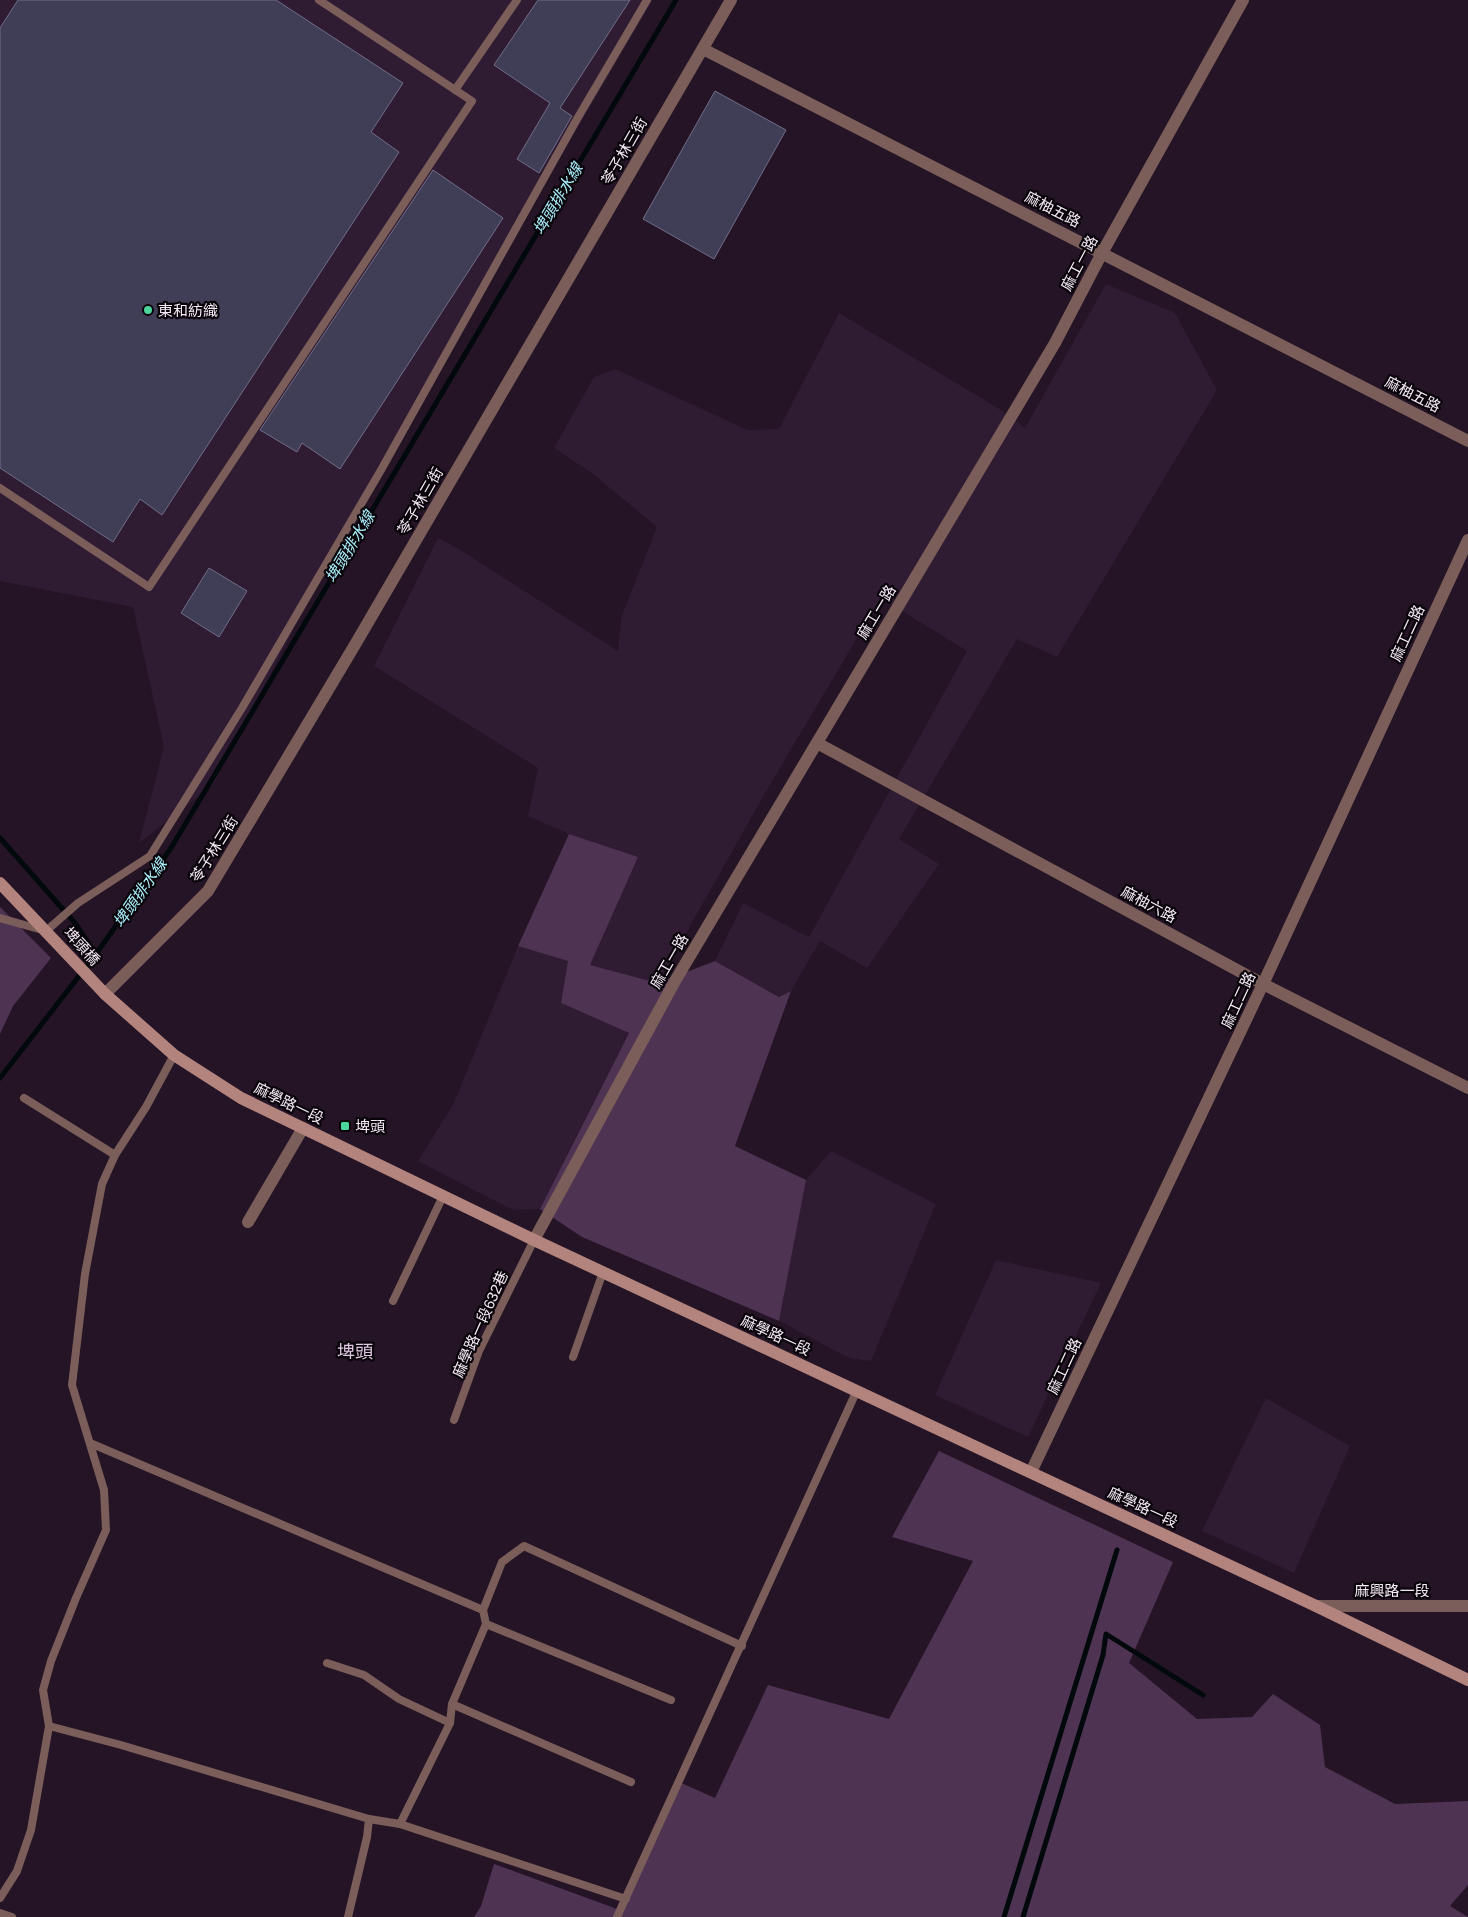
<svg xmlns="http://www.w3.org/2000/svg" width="1468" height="1917" font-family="Arial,'Noto Sans TC',sans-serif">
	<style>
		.built { fill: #2f1b32 }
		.green { fill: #4f3353 }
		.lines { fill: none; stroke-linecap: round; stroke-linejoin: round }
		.stream { stroke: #02090c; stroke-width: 5 }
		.building { fill: #403d56; stroke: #716e89 }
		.service { stroke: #7b5e59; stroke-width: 8 }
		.minor { stroke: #7b5e59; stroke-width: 12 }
		.tertiary { stroke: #7b5e59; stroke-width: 12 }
		.secondary { stroke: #b3847d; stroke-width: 12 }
		.poi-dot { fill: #4bd49b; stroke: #09040a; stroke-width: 2 }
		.labels { text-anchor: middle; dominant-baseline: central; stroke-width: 4.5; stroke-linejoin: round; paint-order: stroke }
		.street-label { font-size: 15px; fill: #f6eaf7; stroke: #09040a }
		.poi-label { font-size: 15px; fill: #f6eaf7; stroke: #09040a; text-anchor: start }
		.water-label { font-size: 16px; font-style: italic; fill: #aaeffb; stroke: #09040a }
		.quarter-label { font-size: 18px; fill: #dfc8e1; stroke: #09040a }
	</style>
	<rect width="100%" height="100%" fill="#241426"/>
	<g class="built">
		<path d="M0 0H653L377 468 213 785 139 843 164 747 133 607 0 581Z"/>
		<path d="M1106 284 1175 313 1217 390 1057 657 1017 639 899 839 939 864 867 968 820 941 791 991 780 997 715 961 743 903 809 937 967 651 881 598 768 788 658 983 590 965 637 857 569 834 528 816 538 768 374 666 438 538 459 549 618 651 621 618 657 527 593 474 554 448 594 377 615 369 748 430 779 429 839 313 998 408 1025 428Z"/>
		<path d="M518 946 568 961 561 1003 629 1033 540 1209 513 1210 418 1161 454 1103Z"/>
		<path d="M831 1151 936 1204 871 1361 849 1358 779 1321 806 1180Z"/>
		<path d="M996 1260 1101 1283 1028 1437 935 1395Z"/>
		<path d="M1266 1398 1350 1446 1294 1573 1202 1531Z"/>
	</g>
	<g class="green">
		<path d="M569 834 638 857 590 965 658 983 715 961 779 997 791 991 735 1146 806 1180 779 1321 582 1237 540 1209 629 1033 561 1003 568 961 518 946Z"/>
		<path d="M0 907 51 958 13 1006 0 1034Z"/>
		<path d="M939 1451 1173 1562 1129 1663 1197 1719 1252 1717 1273 1694 1320 1725 1325 1767 1395 1804 1468 1801V1885L1450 1906 1468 1917H474L481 1906 494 1864 617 1909 679 1782 715 1798 768 1685 889 1719 973 1561 892 1537Z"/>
	</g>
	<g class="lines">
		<g class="stream">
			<path d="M0 838 75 923 96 954"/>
			<path d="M0 1078 96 954 171 848 676 0"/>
			<path d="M1004 1917 1117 1550"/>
			<path d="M1023 1917 1103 1655 1106 1634 1203 1695"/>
		</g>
	</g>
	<g class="building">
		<path d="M18 0H276L403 83 371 132 399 152 162 515 140 499 113 542 0 468V28Z"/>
		<path d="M538 0H630L560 108 572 116 539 173 517 159 550 103 494 65Z"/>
		<path d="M715 91 786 130 714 259 643 219Z"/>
		<path d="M433 170 503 218 340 469 302 443 297 452 260 430Z"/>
		<path d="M209 568 247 591 219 637 181 613Z"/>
	</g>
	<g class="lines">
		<g class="service">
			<path d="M455 90 517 0"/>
			<path d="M0 488 149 587 472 101 319 0"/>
			<path d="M0 918 46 931 78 903 150 856 242 708 381 470 577 119 647 0"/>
			<path d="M24 1098 115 1155"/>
			<path d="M393 1301 443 1196"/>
			<path d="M573 1357 603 1272"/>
			<path d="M454 1420 479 1351 534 1240"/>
			<path d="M90 1443 483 1610 486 1624 452 1704 450 1723 400 1824"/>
			<path d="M483 1610 502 1562 524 1546 742 1646"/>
			<path d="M486 1624 671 1700"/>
			<path d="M327 1663 364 1675 399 1699 450 1723"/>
			<path d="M452 1704 631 1782"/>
			<path d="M49 1726 121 1745 369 1819 400 1824 626 1899"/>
			<path d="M0 1898 17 1871 31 1830 49 1726 43 1690 51 1661 76 1598 106 1530 104 1490 72 1385 85 1274 102 1184 115 1155 146 1107 174 1055"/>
			<path d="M0 1913 12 1917"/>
			<path d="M348 1917 367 1837 369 1819"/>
			<path d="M617 1917 857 1390"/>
		</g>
		<g class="minor">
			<path d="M703 49 1468 441"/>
			<path d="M817 743 1263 984 1468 1088"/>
			<path d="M105 994 208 891 356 643 731 0"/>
			<path d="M248 1222 303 1128"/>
			<path d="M534 1240 675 981 1055 343 1102 253 1243 0"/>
			<path d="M1031 1472 1263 984 1468 540"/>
		</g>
		<path class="tertiary" d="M1316 1606H1468"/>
		<path class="secondary" d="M0 883 105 994 174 1055 241 1098 534 1240 1316 1606 1468 1680"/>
	</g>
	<g class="poi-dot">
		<circle cx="148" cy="310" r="5"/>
		<rect x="340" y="1121" width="10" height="10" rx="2.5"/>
	</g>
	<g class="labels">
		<g class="street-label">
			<text transform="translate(624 151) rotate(-60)">苓子林三街</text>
			<text transform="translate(1053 209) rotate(27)">麻柚五路</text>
			<text transform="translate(1079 263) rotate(-62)">麻工一路</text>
			<text transform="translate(1413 394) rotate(27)">麻柚五路</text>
			<text transform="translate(420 501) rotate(-60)">苓子林三街</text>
			<text transform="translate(876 612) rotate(-59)">麻工一路</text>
			<text transform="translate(1407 633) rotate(-65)">麻工二路</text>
			<text transform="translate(214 849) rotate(-58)">苓子林三街</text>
			<text transform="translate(1149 904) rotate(28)">麻柚六路</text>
			<text transform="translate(82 946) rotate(48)">埤頭橋</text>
			<text transform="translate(669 961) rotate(-60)">麻工一路</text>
			<text transform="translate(1238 1000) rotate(-65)">麻工二路</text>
			<text transform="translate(289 1103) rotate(26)">麻學路一段</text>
			<text transform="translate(480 1324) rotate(-66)">麻學路一段632巷</text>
			<text transform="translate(776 1335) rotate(25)">麻學路一段</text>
			<text transform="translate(1064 1366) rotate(-65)">麻工二路</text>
			<text transform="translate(1143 1507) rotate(25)">麻學路一段</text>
			<text x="1392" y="1590">麻興路一段</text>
		</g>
		<g class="poi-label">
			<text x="158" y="310">東和紡織</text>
			<text x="355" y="1126">埤頭</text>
		</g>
		<g class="water-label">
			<text transform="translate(558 199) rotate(-59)">埤頭排水線</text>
			<text transform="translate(350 547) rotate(-59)">埤頭排水線</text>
			<text transform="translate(140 893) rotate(-55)">埤頭排水線</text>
		</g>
		<g class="quarter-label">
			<text x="355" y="1352">埤頭</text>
		</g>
	</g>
</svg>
